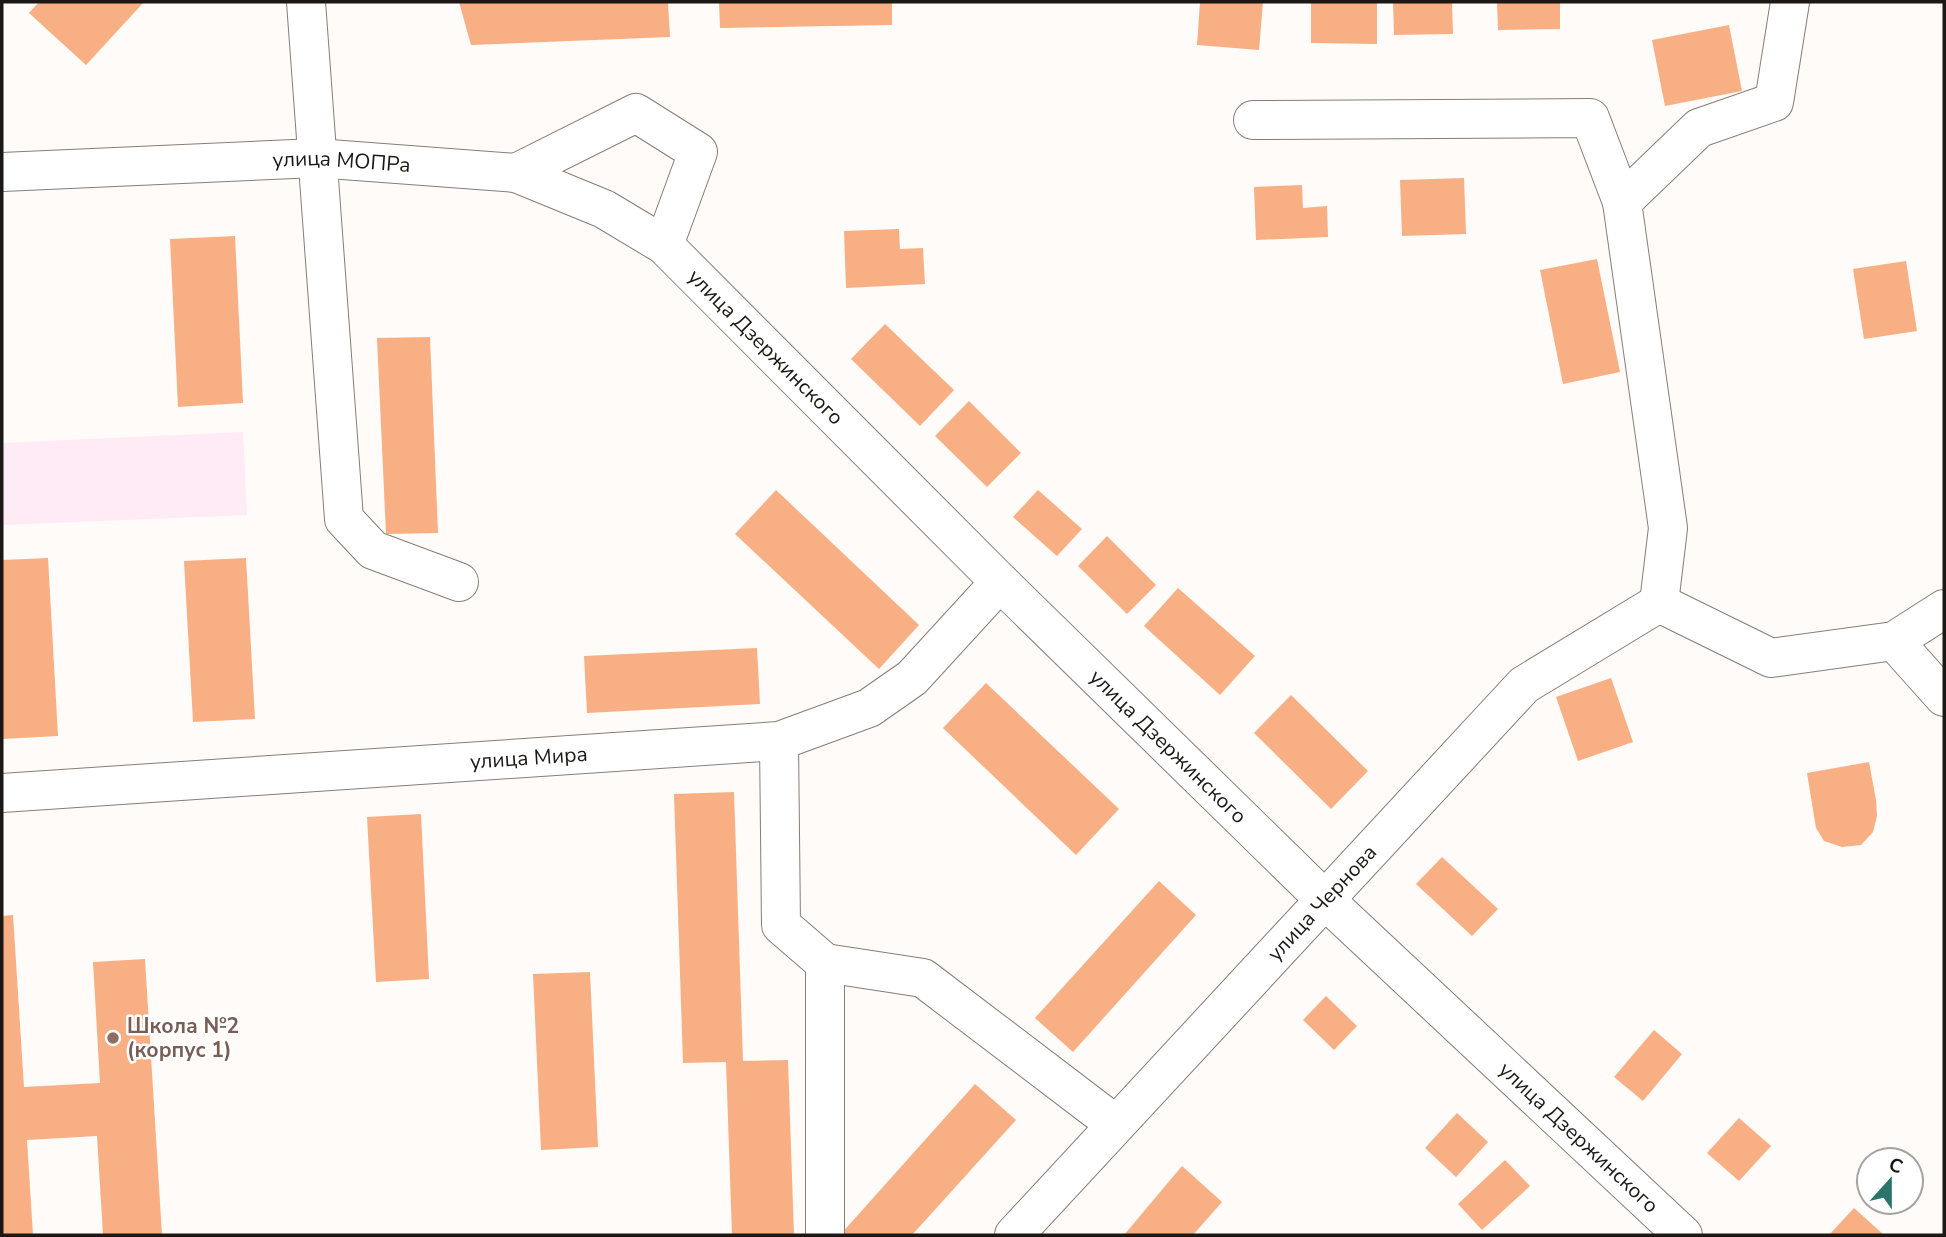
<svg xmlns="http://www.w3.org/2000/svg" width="1946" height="1237" font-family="'Nunito Sans',sans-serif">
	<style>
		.industrial { fill: #feebf5 }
		.building { fill: #f8af84 }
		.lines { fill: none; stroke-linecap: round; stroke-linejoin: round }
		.minor-casing { stroke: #867d78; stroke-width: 40 }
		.minor { stroke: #fff; stroke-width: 38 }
		.education-dot { fill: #8d6e63; stroke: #fff; stroke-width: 2.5 }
		.labels { text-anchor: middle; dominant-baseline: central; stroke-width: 5; stroke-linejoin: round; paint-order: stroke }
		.street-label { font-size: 21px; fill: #1b1816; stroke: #fff }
		.education-label { font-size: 21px; font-weight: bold; fill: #785e54; stroke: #fff; text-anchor: start }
	</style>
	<rect width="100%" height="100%" fill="#fffbf8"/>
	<path class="industrial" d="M243 432 247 515 2 525V443Z"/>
	<g class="building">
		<path d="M39 2H144L86 65 29 13Z"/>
		<path d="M459 2H668L670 37 471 45Z"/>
		<path d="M719 2H892V25L720 28Z"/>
		<path d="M1200 2H1263L1259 50 1197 45Z"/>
		<path d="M1311 2H1377V44L1311 43Z"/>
		<path d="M1393 2H1452L1453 34 1394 35Z"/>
		<path d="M1497 2H1560V29L1498 30Z"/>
		<path d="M1729 25 1742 91 1665 106 1652 40Z"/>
		<path d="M1464 178 1466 234 1402 236 1400 180Z"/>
		<path d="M1302 185 1303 208 1327 206 1328 237 1256 240 1254 187Z"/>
		<path d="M899 229 900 249 923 248 925 284 846 288 844 231Z"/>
		<path d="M235 236 243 403 178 407 170 239Z"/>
		<path d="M1597 259 1620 372 1563 384 1540 270Z"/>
		<path d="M1906 261 1917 331 1864 339 1853 269Z"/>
		<path d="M885 324 954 390 920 426 851 359Z"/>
		<path d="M430 337 438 533 386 534 377 338Z"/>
		<path d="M969 401 1021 453 987 487 935 436Z"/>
		<path d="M776 490 919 625 879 669 735 534Z"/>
		<path d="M1038 490 1082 529 1057 556 1013 517Z"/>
		<path d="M1107 536 1156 585 1127 614 1078 566Z"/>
		<path d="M48 558 58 736 2 739V560Z"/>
		<path d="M246 558 255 719 193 722 184 561Z"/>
		<path d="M1178 588 1255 656 1220 695 1144 626Z"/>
		<path d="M757 648 760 704 587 713 584 656Z"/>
		<path d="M1611 678 1633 742 1578 761 1556 697Z"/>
		<path d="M986 683 1119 809 1076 855 943 728Z"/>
		<path d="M1291 695 1368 771 1331 809 1254 733Z"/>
		<path d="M1869 762 1876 800 1877 816 1873 832 1861 845 1842 847 1824 841 1816 828 1807 773Z"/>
		<path d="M734 792 743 1061 788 1060 794 1235H732L726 1062 683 1063 674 794Z"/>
		<path d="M421 814 429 979 376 982 367 817Z"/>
		<path d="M1442 857 1498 909 1472 936 1416 884Z"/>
		<path d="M1159 881 1196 915 1073 1052 1035 1018Z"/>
		<path d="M13 915 24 1087 100 1083 93 962 145 959 162 1235H103L97 1136 27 1140 33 1235H2V916Z"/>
		<path d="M590 972 598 1147 541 1150 533 974Z"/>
		<path d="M1326 996 1357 1026 1334 1050 1303 1020Z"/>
		<path d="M1654 1030 1682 1054 1643 1101 1614 1077Z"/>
		<path d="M975 1084 1016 1120 912 1235H840Z"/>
		<path d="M1457 1113 1488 1142 1456 1177 1425 1148Z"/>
		<path d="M1739 1118 1771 1146 1739 1181 1707 1153Z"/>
		<path d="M1505 1160 1530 1186 1482 1230 1458 1204Z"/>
		<path d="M1182 1166 1222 1202 1193 1235H1124Z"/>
		<path d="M1854 1208 1884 1235H1829Z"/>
	</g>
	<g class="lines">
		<g class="minor-casing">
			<g id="minor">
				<path d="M306 2 344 519 373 550 459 582"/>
				<path d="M1253 120 1590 118 1622 202 1668 528 1659 603"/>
				<path id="s1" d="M2 172 316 158 516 173 604 209 664 245 1000 582 1323 898 1683 1235"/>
				<path d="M516 173 636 113 698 152 664 245"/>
				<path d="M1622 202 1699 128 1774 102 1790 2"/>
				<path d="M1659 603 1771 658 1894 641 1944 609"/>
				<path d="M1894 641 1944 697"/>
				<path d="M779 741 781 925 825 963V1235"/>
				<path id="s2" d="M2 793 779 741 869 708 912 678 1000 582"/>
				<path d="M825 963 923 978 1115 1124"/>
				<path id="s3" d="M1014 1235 1524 685 1659 603"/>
			</g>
		</g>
		<use href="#minor" class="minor"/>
	</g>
	<circle class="education-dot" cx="113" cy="1038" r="7"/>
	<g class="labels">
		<g class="street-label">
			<text stroke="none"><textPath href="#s1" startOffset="340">улица МОПРа</textPath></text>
			<text stroke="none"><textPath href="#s1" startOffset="824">улица Дзержинского</textPath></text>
			<text stroke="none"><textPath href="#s1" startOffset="1391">улица Дзержинского</textPath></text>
			<text stroke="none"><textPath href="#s2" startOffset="528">улица Мира</textPath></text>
			<text stroke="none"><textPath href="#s3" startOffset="453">улица Чернова</textPath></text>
			<text stroke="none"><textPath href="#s1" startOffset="1958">улица Дзержинского</textPath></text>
		</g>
		<g class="education-label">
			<text x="127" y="1026">Школа №2<tspan x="127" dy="24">(корпус 1)</tspan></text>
		</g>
	</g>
	<rect width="1946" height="1237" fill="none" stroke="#1b1816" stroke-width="7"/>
	<g transform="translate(1890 1181) rotate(21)"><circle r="33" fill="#ffffff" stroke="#a4a3a2" stroke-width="2"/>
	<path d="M0-5L12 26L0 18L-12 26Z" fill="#2c736b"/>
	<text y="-10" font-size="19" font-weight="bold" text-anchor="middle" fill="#1b1816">С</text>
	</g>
</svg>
